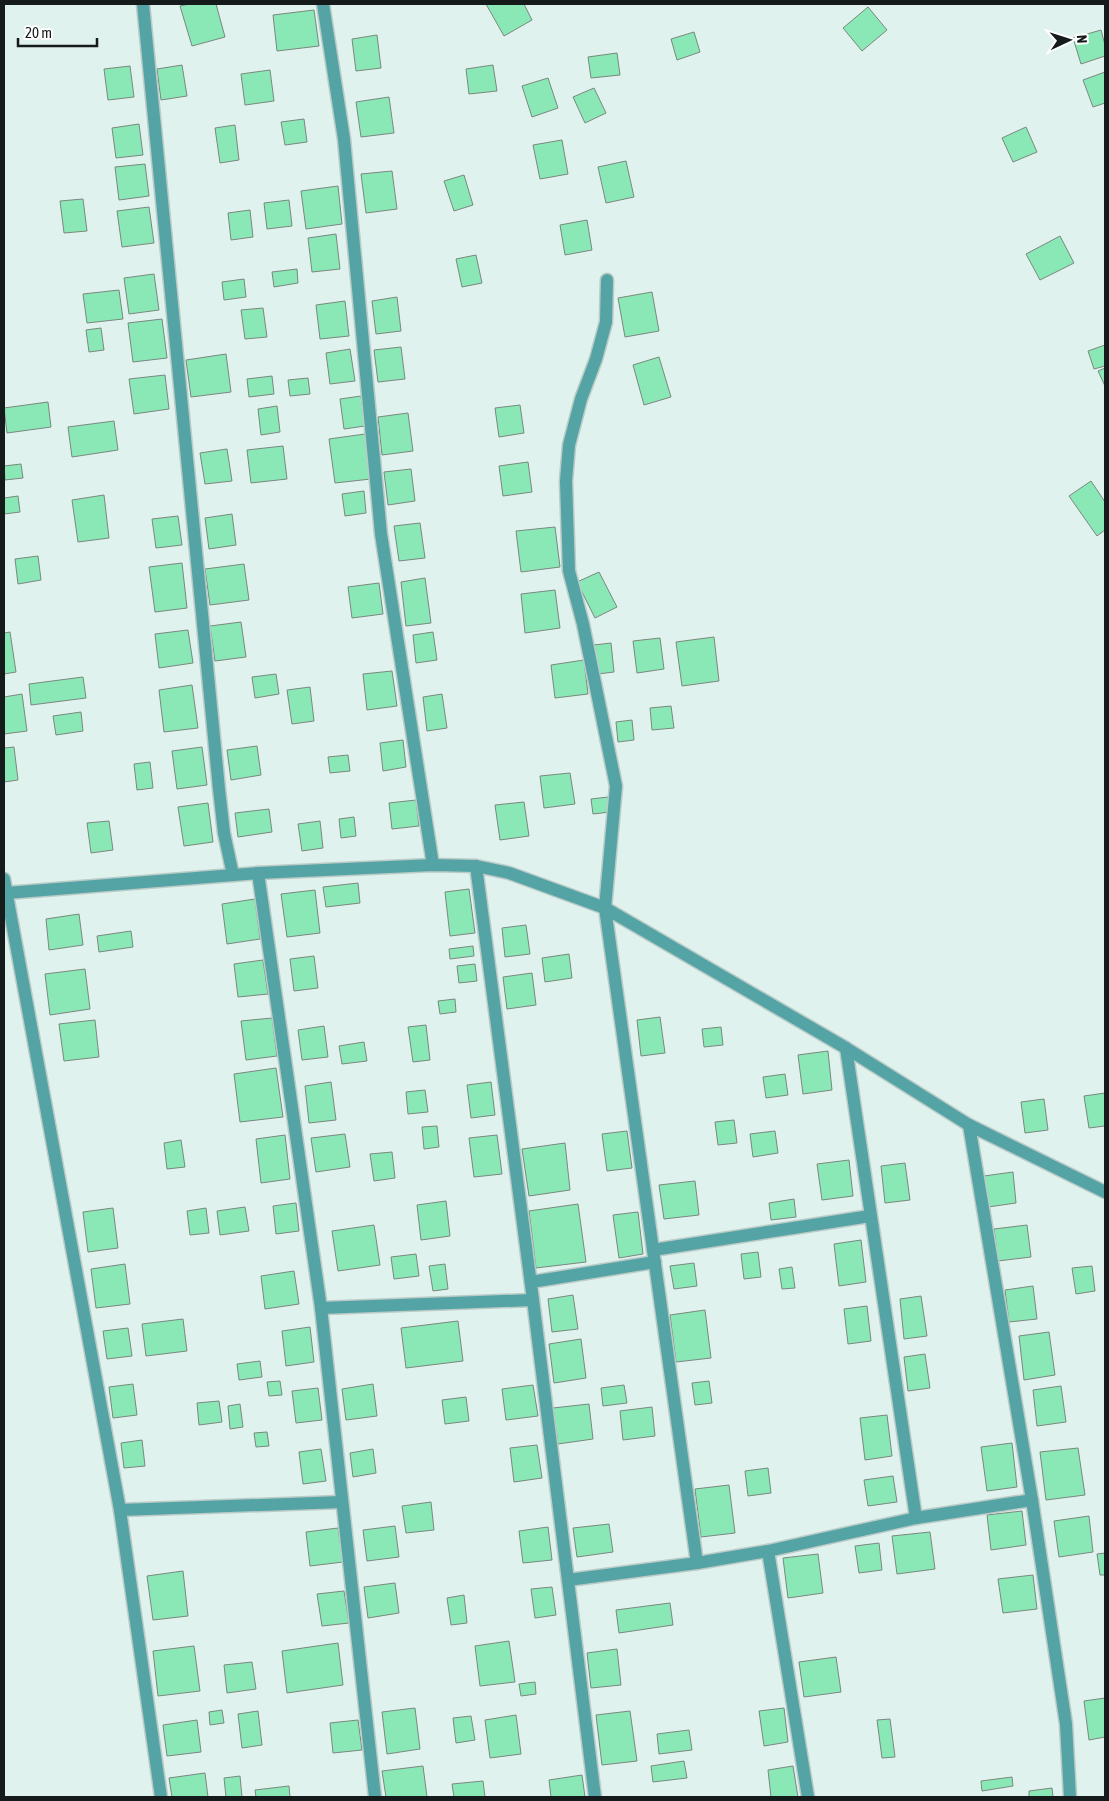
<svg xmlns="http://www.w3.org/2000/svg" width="1109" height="1801" font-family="'Asap Condensed',sans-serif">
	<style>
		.building { fill: #8ae8b7; stroke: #7a887f }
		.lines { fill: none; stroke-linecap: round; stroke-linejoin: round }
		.minor-casing { stroke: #bbcbc7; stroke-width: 15 }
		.minor { stroke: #54a4a6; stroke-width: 12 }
	</style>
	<rect width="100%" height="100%" fill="#e0f2ed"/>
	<g class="building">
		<path d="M189 4H216L225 37 192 46 180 6Z"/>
		<path d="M486 4H524L532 20 504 36Z"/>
		<path d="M868 7 887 30 862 51 843 28Z"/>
		<path d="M314 10 319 46 277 51 273 15Z"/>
		<path d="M1101 30 1105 45V56L1081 64 1073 38Z"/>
		<path d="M694 32 700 52 677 60 671 39Z"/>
		<path d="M377 35 381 68 356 71 352 39Z"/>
		<path d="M617 53 620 75 591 78 588 57Z"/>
		<path d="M182 65 187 96 161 100 157 69Z"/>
		<path d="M493 65 497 91 469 94 466 69Z"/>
		<path d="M130 66 134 97 108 100 104 69Z"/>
		<path d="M270 70 274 101 245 105 241 74Z"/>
		<path d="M1105 72V103L1093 107 1083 80Z"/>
		<path d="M548 78 558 108 532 117 522 86Z"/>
		<path d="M594 88 606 113 585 123 573 97Z"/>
		<path d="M389 97 394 133 361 137 356 102Z"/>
		<path d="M304 119 307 142 285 145 281 122Z"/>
		<path d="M139 124 143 155 116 158 112 128Z"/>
		<path d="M235 125 239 160 220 163 215 128Z"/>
		<path d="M1026 127 1037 152 1013 162 1002 138Z"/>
		<path d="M562 140 568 174 540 179 533 145Z"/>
		<path d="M626 161 634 197 606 203 598 167Z"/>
		<path d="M145 164 149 196 119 200 115 167Z"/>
		<path d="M392 171 397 209 366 213 361 174Z"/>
		<path d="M464 175 473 205 454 211 444 181Z"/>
		<path d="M338 186 342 224 306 229 301 191Z"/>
		<path d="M83 199 87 231 64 233 60 201Z"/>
		<path d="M289 200 292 226 267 229 264 203Z"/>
		<path d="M149 207 154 243 122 247 117 211Z"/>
		<path d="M250 210 253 237 231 240 228 213Z"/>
		<path d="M587 220 592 250 565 255 560 225Z"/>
		<path d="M336 234 340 269 312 272 308 238Z"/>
		<path d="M1060 236 1074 263 1040 280 1026 254Z"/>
		<path d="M476 255 482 283 462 287 456 259Z"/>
		<path d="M297 269 298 283 274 287 272 272Z"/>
		<path d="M154 274 159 310 129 314 124 278Z"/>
		<path d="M244 279 246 297 224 300 222 282Z"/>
		<path d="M119 290 123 319 87 323 83 294Z"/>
		<path d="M652 292 659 331 625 337 618 298Z"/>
		<path d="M397 297 401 331 376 334 372 301Z"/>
		<path d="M345 301 349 336 320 339 316 305Z"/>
		<path d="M263 308 267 337 245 339 241 310Z"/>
		<path d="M162 319 167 358 133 362 128 323Z"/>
		<path d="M101 328 104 350 89 352 86 330Z"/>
		<path d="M1105 345V366L1094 369 1088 351Z"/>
		<path d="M401 347 405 379 378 382 374 350Z"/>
		<path d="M350 349 355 381 330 384 326 353Z"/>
		<path d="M226 354 231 392 191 397 186 360Z"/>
		<path d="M659 357 671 397 644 405 633 365Z"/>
		<path d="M1105 368V386L1098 371Z"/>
		<path d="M165 375 169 409 134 414 129 379Z"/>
		<path d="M272 376 274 394 249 397 247 379Z"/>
		<path d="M308 378 310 394 290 396 288 380Z"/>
		<path d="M361 396 365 426 344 429 340 399Z"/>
		<path d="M48 402 51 427 7 433 4 408Z"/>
		<path d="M520 405 524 433 499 437 495 408Z"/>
		<path d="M277 406 280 432 261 435 258 409Z"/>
		<path d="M408 413 413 451 382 455 378 417Z"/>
		<path d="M114 421 118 450 72 457 68 427Z"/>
		<path d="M365 434 371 479 335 483 329 439Z"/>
		<path d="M283 446 287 479 251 483 247 450Z"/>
		<path d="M227 449 232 481 205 484 200 453Z"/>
		<path d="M528 462 532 492 503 496 499 466Z"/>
		<path d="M21 464 23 478 5 480 4 466Z"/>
		<path d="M411 469 415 501 388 505 384 472Z"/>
		<path d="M1091 481 1105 502V530L1097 536 1069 496Z"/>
		<path d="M364 491 366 513 345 516 342 494Z"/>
		<path d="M104 495 109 538 78 542 72 500Z"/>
		<path d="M18 496 20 512 4 514V498Z"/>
		<path d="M232 514 236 545 209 549 205 518Z"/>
		<path d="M178 516 182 545 156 548 152 519Z"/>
		<path d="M420 523 425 558 399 561 394 526Z"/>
		<path d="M555 527 560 567 521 572 516 531Z"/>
		<path d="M38 556 41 580 18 584 15 559Z"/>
		<path d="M182 563 187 608 155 612 149 567Z"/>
		<path d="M244 564 249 600 210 605 205 569Z"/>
		<path d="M599 572 617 607 595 618 577 582Z"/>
		<path d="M425 578 431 623 406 626 401 582Z"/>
		<path d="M379 583 383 614 352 618 348 587Z"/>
		<path d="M555 590 560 628 525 633 521 594Z"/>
		<path d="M241 622 246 657 215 661 210 626Z"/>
		<path d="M188 630 193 663 159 668 155 634Z"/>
		<path d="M10 632 16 672 4 674V633Z"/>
		<path d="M433 632 437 660 416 663 413 635Z"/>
		<path d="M714 637 719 681 682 686 676 642Z"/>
		<path d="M660 638 664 669 637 673 633 641Z"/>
		<path d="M611 643 614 672 598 674 594 645Z"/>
		<path d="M584 660 588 694 555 698 551 665Z"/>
		<path d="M392 671 397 706 367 710 363 674Z"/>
		<path d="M276 674 279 694 255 698 252 677Z"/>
		<path d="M83 677 86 698 31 705 29 684Z"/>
		<path d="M192 685 198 728 164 732 159 690Z"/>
		<path d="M310 687 314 721 292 724 287 690Z"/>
		<path d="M22 694 27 731 4 734V697Z"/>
		<path d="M442 694 447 728 427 731 423 697Z"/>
		<path d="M671 706 674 728 652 730 650 708Z"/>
		<path d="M81 712 83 731 56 735 53 716Z"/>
		<path d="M632 720 634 740 618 742 616 722Z"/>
		<path d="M403 740 406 767 383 771 380 743Z"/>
		<path d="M257 746 261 775 231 780 227 750Z"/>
		<path d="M14 747 18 780 4 782V748Z"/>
		<path d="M202 747 207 785 177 789 172 751Z"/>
		<path d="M348 755 350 771 330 773 328 757Z"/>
		<path d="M150 762 153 788 137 790 134 764Z"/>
		<path d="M570 773 575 804 544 808 540 776Z"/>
		<path d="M608 797 610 812 593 814 591 799Z"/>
		<path d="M416 800 419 826 392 829 389 803Z"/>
		<path d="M524 802 529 836 500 840 495 805Z"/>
		<path d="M208 803 213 842 184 846 178 807Z"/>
		<path d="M269 809 272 832 238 837 235 813Z"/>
		<path d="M354 817 356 836 341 838 339 819Z"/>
		<path d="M109 821 113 850 91 853 87 823Z"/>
		<path d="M320 821 323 848 302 851 298 824Z"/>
		<path d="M358 883 360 903 326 907 323 887Z"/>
		<path d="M469 889 475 933 450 936 445 892Z"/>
		<path d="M315 890 320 933 287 937 281 894Z"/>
		<path d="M255 899 260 939 227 944 222 904Z"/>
		<path d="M79 914 83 945 49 950 46 919Z"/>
		<path d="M526 925 530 954 505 957 502 928Z"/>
		<path d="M131 931 133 947 99 952 97 936Z"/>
		<path d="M473 946 474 956 450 959 449 949Z"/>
		<path d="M569 954 572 978 545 982 542 958Z"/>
		<path d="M314 956 318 988 294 991 290 959Z"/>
		<path d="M263 960 268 994 238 997 234 964Z"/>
		<path d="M475 964 477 981 459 983 457 966Z"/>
		<path d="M85 969 90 1009 50 1015 45 974Z"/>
		<path d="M532 973 536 1005 507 1009 503 977Z"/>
		<path d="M455 999 456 1012 440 1014 438 1001Z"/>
		<path d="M660 1017 665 1053 641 1056 637 1020Z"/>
		<path d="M272 1018 277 1056 246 1060 241 1021Z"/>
		<path d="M95 1020 99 1057 64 1061 59 1024Z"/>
		<path d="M426 1025 430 1060 413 1062 408 1027Z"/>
		<path d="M324 1026 328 1057 302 1060 298 1030Z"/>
		<path d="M721 1027 723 1045 704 1047 702 1029Z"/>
		<path d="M364 1042 367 1061 342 1064 339 1046Z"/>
		<path d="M828 1051 832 1090 803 1094 798 1055Z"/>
		<path d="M276 1068 283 1117 240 1122 234 1074Z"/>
		<path d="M785 1074 788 1095 766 1098 763 1077Z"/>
		<path d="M331 1082 336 1120 309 1123 305 1086Z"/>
		<path d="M491 1082 495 1115 471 1118 467 1085Z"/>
		<path d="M425 1090 428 1112 408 1114 406 1092Z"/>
		<path d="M1105 1093V1126L1089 1128 1084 1096Z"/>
		<path d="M1044 1099 1048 1130 1025 1133 1021 1102Z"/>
		<path d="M734 1120 737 1143 718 1145 715 1122Z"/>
		<path d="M437 1126 439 1147 424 1149 422 1127Z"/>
		<path d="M627 1131 632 1168 607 1171 602 1134Z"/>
		<path d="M775 1131 778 1153 753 1157 750 1134Z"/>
		<path d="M345 1134 350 1167 316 1172 311 1138Z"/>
		<path d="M285 1135 290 1179 261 1183 256 1139Z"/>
		<path d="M497 1135 502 1174 474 1177 469 1138Z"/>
		<path d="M181 1140 185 1167 167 1169 164 1143Z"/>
		<path d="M565 1143 570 1190 529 1196 522 1149Z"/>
		<path d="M392 1152 395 1178 374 1181 370 1154Z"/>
		<path d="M849 1160 853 1196 822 1200 817 1164Z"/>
		<path d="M905 1163 910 1200 885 1203 881 1166Z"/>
		<path d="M1013 1172 1016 1203 988 1207 984 1176Z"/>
		<path d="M695 1181 699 1215 664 1219 659 1185Z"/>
		<path d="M794 1199 796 1217 771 1220 769 1203Z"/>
		<path d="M446 1201 450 1236 421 1240 417 1205Z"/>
		<path d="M296 1203 299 1231 276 1234 273 1206Z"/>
		<path d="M578 1204 586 1262 536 1268 529 1211Z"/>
		<path d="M245 1207 249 1231 220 1235 217 1211Z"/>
		<path d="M113 1208 118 1248 88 1252 83 1212Z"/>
		<path d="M206 1208 209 1233 190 1235 187 1211Z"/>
		<path d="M638 1212 643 1254 619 1258 613 1215Z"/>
		<path d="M374 1225 380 1265 338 1271 332 1231Z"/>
		<path d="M1027 1225 1031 1257 998 1261 994 1229Z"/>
		<path d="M861 1240 866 1282 839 1286 834 1244Z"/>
		<path d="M758 1252 761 1277 744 1279 741 1254Z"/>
		<path d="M416 1254 419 1276 394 1279 391 1257Z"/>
		<path d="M694 1263 697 1286 674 1289 670 1266Z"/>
		<path d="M125 1264 130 1304 96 1308 91 1269Z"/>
		<path d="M445 1264 448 1289 433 1291 429 1266Z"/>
		<path d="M1092 1266 1095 1291 1076 1294 1072 1268Z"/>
		<path d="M792 1267 795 1288 782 1289 779 1269Z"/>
		<path d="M294 1271 299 1304 265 1309 261 1276Z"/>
		<path d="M1033 1286 1037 1319 1009 1322 1005 1290Z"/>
		<path d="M573 1295 578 1329 552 1332 548 1299Z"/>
		<path d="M921 1296 927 1336 904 1339 900 1299Z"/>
		<path d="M867 1306 871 1341 848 1344 844 1309Z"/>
		<path d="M705 1310 711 1358 676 1362 670 1315Z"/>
		<path d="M183 1319 187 1351 146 1356 142 1324Z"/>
		<path d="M458 1321 463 1361 406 1368 401 1328Z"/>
		<path d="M310 1327 314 1362 286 1366 282 1331Z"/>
		<path d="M128 1328 132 1356 107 1359 103 1331Z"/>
		<path d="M1049 1332 1055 1375 1024 1380 1019 1336Z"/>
		<path d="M581 1339 586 1378 554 1383 549 1344Z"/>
		<path d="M925 1354 930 1388 908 1391 904 1357Z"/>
		<path d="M260 1361 262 1377 239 1380 237 1364Z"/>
		<path d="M280 1381 282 1395 269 1396 267 1382Z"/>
		<path d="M709 1381 712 1403 695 1405 692 1383Z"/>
		<path d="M133 1384 137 1415 113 1418 109 1387Z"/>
		<path d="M373 1384 377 1416 346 1420 342 1389Z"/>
		<path d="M533 1385 538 1416 506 1420 502 1389Z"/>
		<path d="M624 1385 627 1403 603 1406 601 1388Z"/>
		<path d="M1061 1386 1066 1422 1037 1426 1033 1390Z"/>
		<path d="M318 1388 322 1420 296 1423 292 1391Z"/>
		<path d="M466 1397 469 1421 445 1424 442 1400Z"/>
		<path d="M219 1401 222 1422 199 1425 197 1403Z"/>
		<path d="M240 1404 243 1427 230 1429 228 1406Z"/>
		<path d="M589 1404 593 1439 558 1444 553 1408Z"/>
		<path d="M652 1407 655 1436 623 1440 620 1411Z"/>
		<path d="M887 1415 892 1456 865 1460 860 1418Z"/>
		<path d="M267 1432 269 1446 256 1447 254 1433Z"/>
		<path d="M142 1440 145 1466 124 1468 121 1443Z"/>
		<path d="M1012 1443 1017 1487 987 1491 981 1447Z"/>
		<path d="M537 1445 542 1478 514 1482 510 1448Z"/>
		<path d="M1078 1448 1085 1495 1046 1500 1040 1452Z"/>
		<path d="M321 1449 326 1481 303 1484 299 1452Z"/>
		<path d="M373 1449 376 1473 353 1477 350 1453Z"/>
		<path d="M768 1468 771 1493 748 1496 745 1471Z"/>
		<path d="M893 1476 897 1502 868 1506 864 1480Z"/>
		<path d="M729 1485 735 1533 701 1537 695 1489Z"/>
		<path d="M431 1502 434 1530 406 1533 402 1506Z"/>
		<path d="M1022 1511 1026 1545 991 1550 987 1515Z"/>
		<path d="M1089 1516 1093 1552 1059 1557 1054 1521Z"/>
		<path d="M609 1524 613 1552 577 1557 573 1528Z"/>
		<path d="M395 1526 399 1557 367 1561 363 1530Z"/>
		<path d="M548 1527 552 1560 523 1563 519 1531Z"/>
		<path d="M338 1528 343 1562 310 1566 306 1532Z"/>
		<path d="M930 1532 935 1569 897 1574 892 1536Z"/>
		<path d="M879 1543 882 1570 859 1573 855 1546Z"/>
		<path d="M1105 1553V1575H1100L1097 1554Z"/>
		<path d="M818 1554 823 1593 788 1598 783 1558Z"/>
		<path d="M183 1571 188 1616 153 1620 147 1576Z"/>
		<path d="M1033 1575 1037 1609 1003 1613 998 1579Z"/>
		<path d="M395 1583 399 1613 368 1618 364 1587Z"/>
		<path d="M552 1587 556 1615 535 1618 531 1589Z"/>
		<path d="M344 1591 349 1623 322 1626 317 1594Z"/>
		<path d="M464 1595 467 1623 451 1625 447 1598Z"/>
		<path d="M670 1603 673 1625 619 1633 616 1610Z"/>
		<path d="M509 1641 515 1682 480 1686 475 1646Z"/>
		<path d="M338 1643 343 1685 287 1693 282 1651Z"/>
		<path d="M194 1646 200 1691 158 1696 153 1651Z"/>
		<path d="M617 1649 621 1685 591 1688 587 1653Z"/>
		<path d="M836 1657 841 1692 804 1697 799 1662Z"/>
		<path d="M252 1662 256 1689 227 1693 224 1665Z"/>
		<path d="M535 1682 536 1694 521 1696 519 1684Z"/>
		<path d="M1105 1698V1737L1089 1740 1084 1701Z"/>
		<path d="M415 1708 420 1749 387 1754 382 1712Z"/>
		<path d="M784 1708 788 1742 764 1746 759 1711Z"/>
		<path d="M222 1710 224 1723 210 1725 209 1712Z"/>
		<path d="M258 1711 262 1745 242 1748 238 1714Z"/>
		<path d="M630 1711 637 1761 602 1765 596 1715Z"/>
		<path d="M516 1715 521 1754 490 1758 485 1720Z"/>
		<path d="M471 1716 475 1740 456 1743 453 1718Z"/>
		<path d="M890 1719 895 1757 882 1758 877 1720Z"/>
		<path d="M197 1720 201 1752 167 1756 163 1725Z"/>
		<path d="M358 1720 362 1750 333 1753 330 1723Z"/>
		<path d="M689 1730 692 1750 659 1754 657 1734Z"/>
		<path d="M684 1761 687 1778 653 1782 651 1766Z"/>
		<path d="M423 1766 427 1797H386L382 1771Z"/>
		<path d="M793 1766 798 1797H771L768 1770Z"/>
		<path d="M205 1773 208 1797H172L169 1778Z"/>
		<path d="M582 1775 585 1797H551L549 1780Z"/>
		<path d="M240 1776 242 1797H226L224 1778Z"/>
		<path d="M1012 1777 1013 1786 982 1791 981 1781Z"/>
		<path d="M483 1781 485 1797H454L452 1784Z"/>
		<path d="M289 1786 290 1797H256L255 1790Z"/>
		<path d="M1052 1788 1053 1797H1029V1791Z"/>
	</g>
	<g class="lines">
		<g class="minor-casing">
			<g id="minor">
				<path d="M143 4 219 789 224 833 233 875"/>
				<path d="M323 4 344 139 381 534 433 865"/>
				<path d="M607 280 606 322 596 359 581 399 569 445 566 481 569 571 583 624 616 786 605 908 697 1563"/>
				<path d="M476 866 533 1300 595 1797"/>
				<path d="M258 873 321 1308 375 1797"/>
				<path d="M4 879 120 1510 161 1797"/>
				<path d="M6 893 258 873 433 865 476 866 509 873 605 908 846 1048 969 1125 1105 1192"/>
				<path d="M846 1048 916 1518"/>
				<path d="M969 1125 1032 1500 1066 1724 1070 1797"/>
				<path d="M653 1250 870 1216"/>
				<path d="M531 1282 655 1262"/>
				<path d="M321 1308 533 1300"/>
				<path d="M120 1510 341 1502"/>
				<path d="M768 1551 808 1797"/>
				<path d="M568 1580 697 1563 768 1551 916 1518 1032 1500"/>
			</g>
		</g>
		<use href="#minor" class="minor"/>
	</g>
	<rect width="1109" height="1801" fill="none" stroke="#151b1a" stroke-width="10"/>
	<g transform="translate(1069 40) rotate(86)" stroke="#ffffff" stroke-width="4" paint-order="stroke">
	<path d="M0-4L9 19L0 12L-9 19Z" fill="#151b1a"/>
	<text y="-8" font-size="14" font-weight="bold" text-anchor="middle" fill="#151b1a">N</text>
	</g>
	<path d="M18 38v8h79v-8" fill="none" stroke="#151b1a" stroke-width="2.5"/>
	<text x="25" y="38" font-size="15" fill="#151b1a" stroke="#ffffff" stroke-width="4" paint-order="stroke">20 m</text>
</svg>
